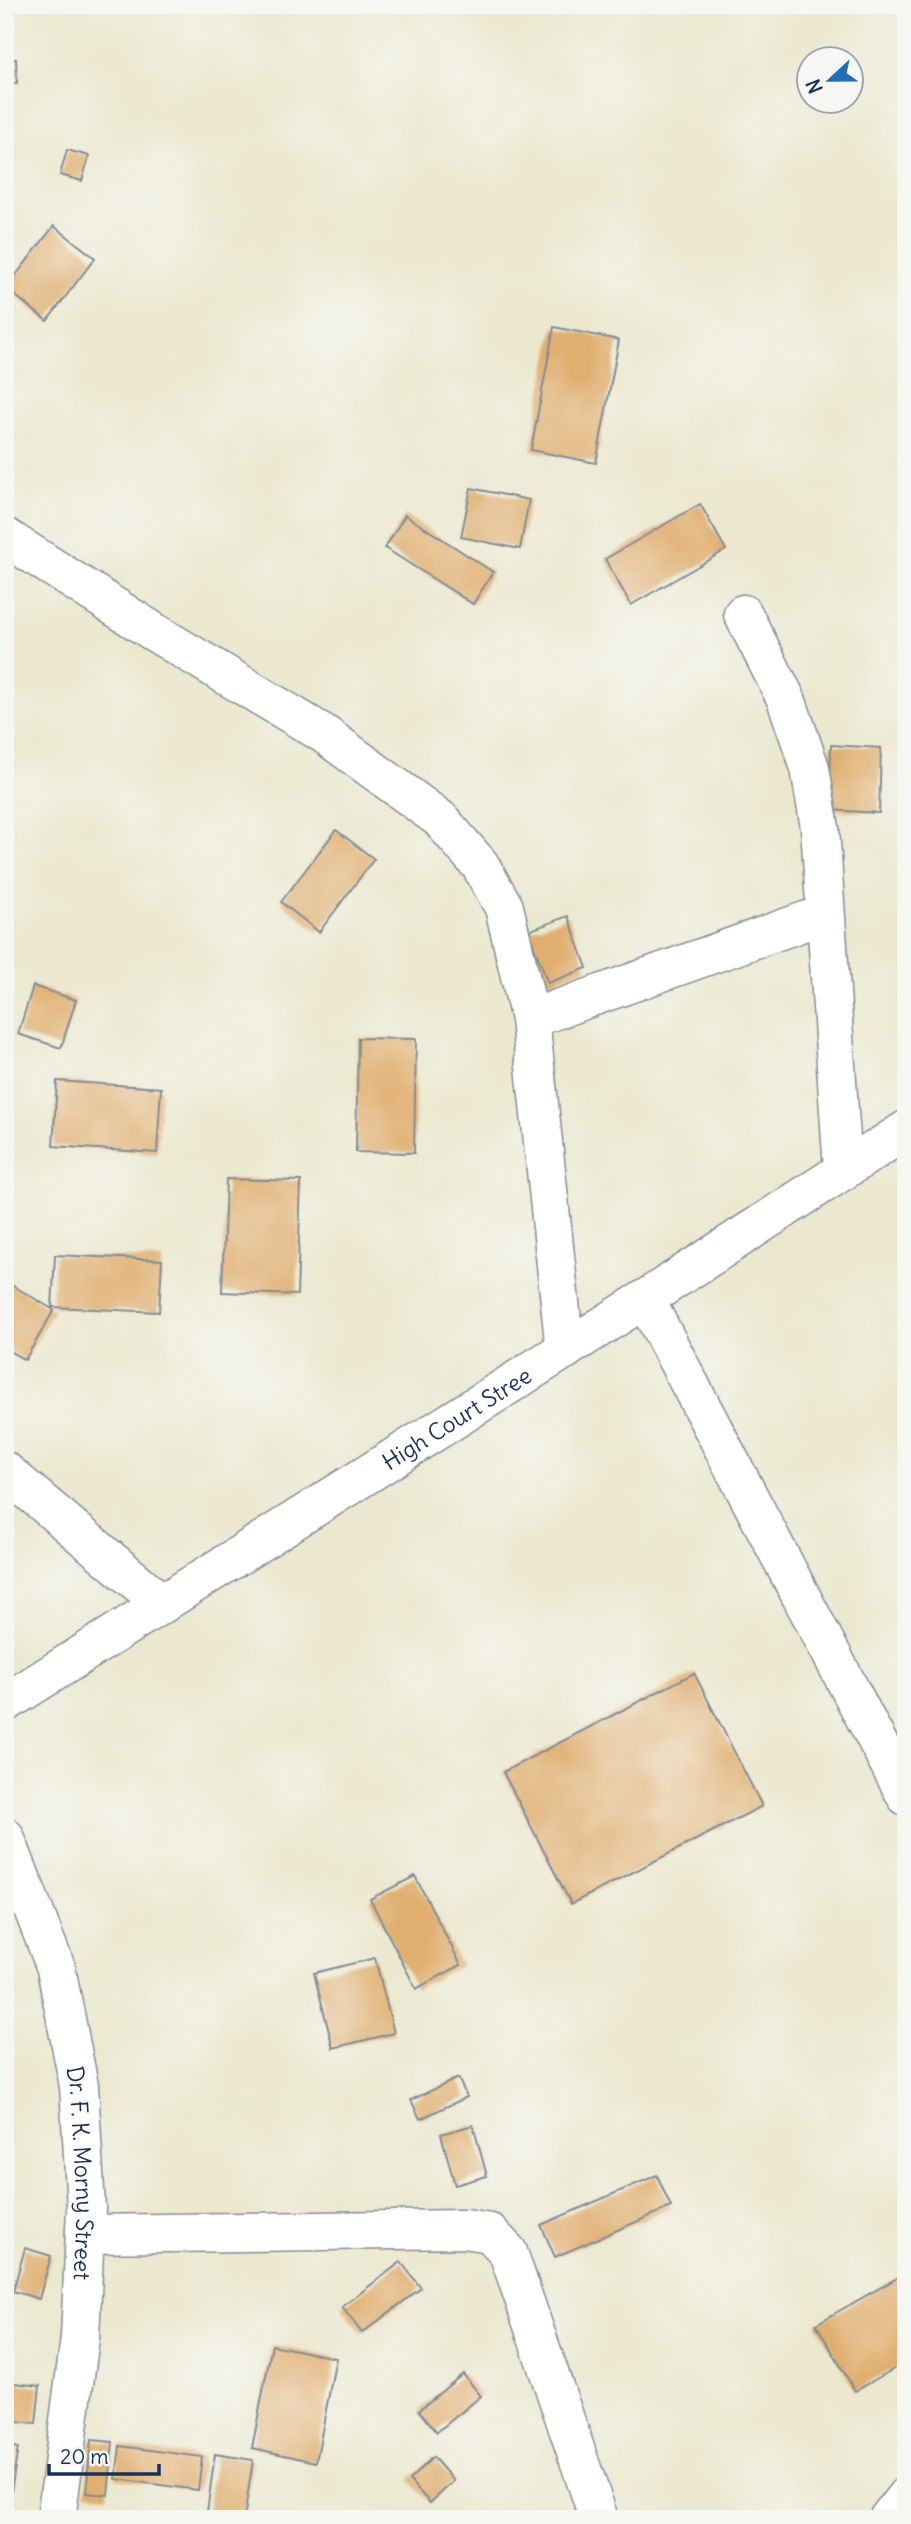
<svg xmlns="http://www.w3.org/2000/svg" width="911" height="2524" font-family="Delius,sans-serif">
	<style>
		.building { fill: #e0af70 }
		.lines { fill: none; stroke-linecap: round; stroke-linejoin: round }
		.minor-casing { stroke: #838c96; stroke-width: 41 }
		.minor { stroke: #fff; stroke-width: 38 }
		.labels { text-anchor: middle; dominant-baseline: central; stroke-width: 5; stroke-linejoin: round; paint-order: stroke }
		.street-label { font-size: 23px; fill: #1b2f5e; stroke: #f6f6f2 }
	</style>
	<rect width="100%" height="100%" fill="#f6f6f2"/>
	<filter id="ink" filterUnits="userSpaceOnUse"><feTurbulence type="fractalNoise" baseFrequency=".0143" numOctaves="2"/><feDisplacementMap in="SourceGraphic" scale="14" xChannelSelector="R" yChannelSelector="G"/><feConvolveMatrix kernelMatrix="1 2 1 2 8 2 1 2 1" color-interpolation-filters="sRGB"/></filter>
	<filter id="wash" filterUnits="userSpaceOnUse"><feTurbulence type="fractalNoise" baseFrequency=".00686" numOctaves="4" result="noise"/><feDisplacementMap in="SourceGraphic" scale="28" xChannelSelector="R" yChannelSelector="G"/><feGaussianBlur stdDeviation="1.57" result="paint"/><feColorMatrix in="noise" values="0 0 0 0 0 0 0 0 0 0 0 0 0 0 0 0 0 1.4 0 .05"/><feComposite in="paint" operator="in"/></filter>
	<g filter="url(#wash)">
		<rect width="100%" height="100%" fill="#ebe8cf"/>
		<g id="blocks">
			<g class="building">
				<path d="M5 59H16L17 83H5Z"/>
				<path d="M67 150 89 156 82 181 60 175Z"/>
				<path d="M54 226 95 258 47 321 6 288Z"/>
				<path d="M554 327 619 340 596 463 531 450Z"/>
				<path d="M471 488 529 500 520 549 461 537Z"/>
				<path d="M700 504 726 550 631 605 605 559Z"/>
				<path d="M405 515 493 572 473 604 385 548Z"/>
				<path d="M831 745 881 748 879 813 829 810Z"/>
				<path d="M336 830 374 859 319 932 281 902Z"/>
				<path d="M568 916 587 968 548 983 528 931Z"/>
				<path d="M33 986 76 1000 61 1048 18 1034Z"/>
				<path d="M358 1038 416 1039 414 1153 356 1152Z"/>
				<path d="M57 1081 161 1088 157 1153 53 1146Z"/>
				<path d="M226 1179 301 1181 297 1295 222 1292Z"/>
				<path d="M55 1255 162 1260 159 1312 52 1307Z"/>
				<path d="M5 1281 54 1310 25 1360 5 1349Z"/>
				<path d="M694 1673 762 1806 571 1904 503 1772Z"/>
				<path d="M415 1876 461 1965 416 1989 370 1899Z"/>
				<path d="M375 1958 394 2033 333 2048 314 1973Z"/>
				<path d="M458 2078 467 2097 420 2119 411 2100Z"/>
				<path d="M473 2125 487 2176 455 2185 441 2134Z"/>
				<path d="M657 2175 671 2207 555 2257 541 2225Z"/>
				<path d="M25 2248 51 2256 39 2299 13 2291Z"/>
				<path d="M401 2262 421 2288 362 2333 342 2307Z"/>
				<path d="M906 2273V2362L855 2391 816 2324Z"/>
				<path d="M272 2345 336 2358 316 2462 252 2448Z"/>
				<path d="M463 2374 481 2396 437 2432 419 2410Z"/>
				<path d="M5 2382 40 2386 36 2424 5 2421Z"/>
				<path d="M91 2440 113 2442 108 2495 86 2493Z"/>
				<path d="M5 2445 18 2448 9 2504 5 2503Z"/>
				<path d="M120 2446 202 2457 198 2490 116 2479Z"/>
				<path d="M215 2454 253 2460 244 2519H206Z"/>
				<path d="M433 2457 454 2481 430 2503 409 2480Z"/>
			</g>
		</g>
	</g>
	<g filter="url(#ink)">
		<use href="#blocks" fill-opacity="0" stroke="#838c96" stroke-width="2"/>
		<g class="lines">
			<g class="minor-casing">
				<g id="minor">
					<path d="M5 537 154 632 324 734 440 819 480 865 504 907 530 1019 565 1350"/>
					<path d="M743 614 786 699 810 768 820 828 843 1170"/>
					<path d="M530 1019 825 914"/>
					<path d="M645 1299 906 1796"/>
					<path d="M5 1471 163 1604"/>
					<path id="s1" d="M5 1703 645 1299 906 1130"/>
					<path id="s2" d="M5 1837 56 1968 79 2086 86 2208 80 2338 56 2519"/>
					<path d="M85 2234 465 2229 490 2233 508 2252 599 2519"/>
					<path d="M888 2519 906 2496"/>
				</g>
			</g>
			<use href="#minor" class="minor"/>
		</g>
	</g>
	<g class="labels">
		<g class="street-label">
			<text stroke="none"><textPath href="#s1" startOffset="534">High Court Stree</textPath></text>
			<text stroke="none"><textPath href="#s2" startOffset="348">Dr. F. K. Morny Street</textPath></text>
		</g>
	</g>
	<rect width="911" height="2524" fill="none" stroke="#f6f6f2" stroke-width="28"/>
	<g transform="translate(830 80) rotate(248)"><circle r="33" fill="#f6f6f2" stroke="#9ea6b7" stroke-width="2"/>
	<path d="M0-5L12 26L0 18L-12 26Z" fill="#1f6fb2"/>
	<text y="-10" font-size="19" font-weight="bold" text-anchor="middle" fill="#1b2f5e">N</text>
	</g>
	<path d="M49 2464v10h110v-10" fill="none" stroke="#1b2f5e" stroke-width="3.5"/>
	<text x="60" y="2464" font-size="21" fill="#1b2f5e" stroke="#f6f6f2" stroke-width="5" paint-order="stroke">20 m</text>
</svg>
